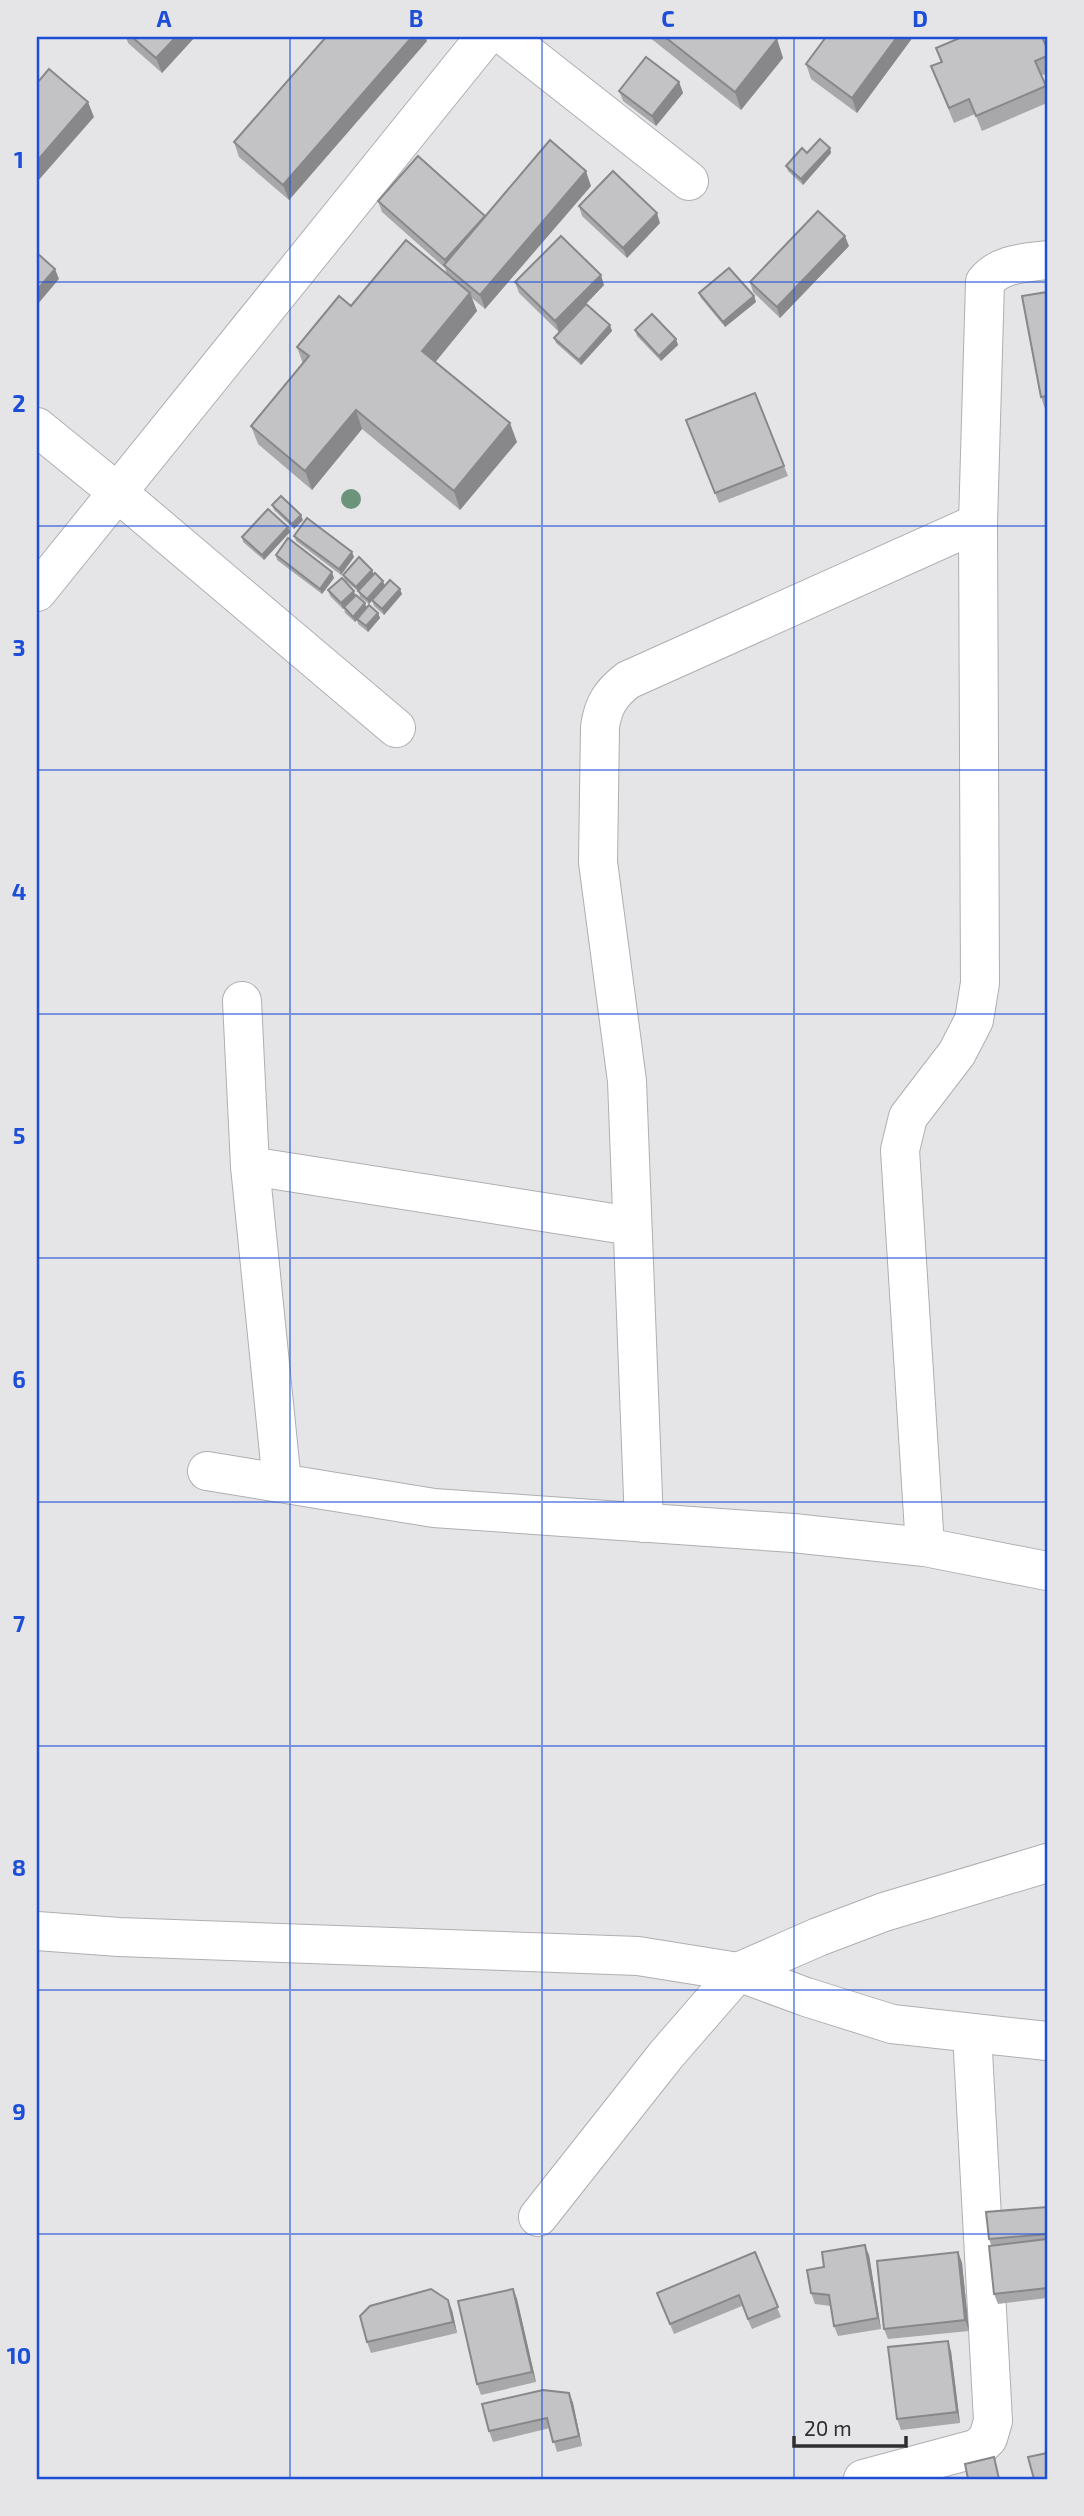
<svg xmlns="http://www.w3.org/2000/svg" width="1084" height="2516" font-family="'Exo 2',sans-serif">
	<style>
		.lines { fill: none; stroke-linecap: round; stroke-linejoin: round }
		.minor-casing { stroke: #afaeb1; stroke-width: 40 }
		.minor { stroke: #fff; stroke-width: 38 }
		.tree { fill: #6b947b }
		.wall { fill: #a8a8aa }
		.shaded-wall { fill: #88888b }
		.building { fill: #c3c3c6; stroke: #88888b; stroke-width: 2 }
		.grid { fill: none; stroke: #1d4ed8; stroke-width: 2; stroke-opacity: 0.55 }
		.neatline { fill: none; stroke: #1d4ed8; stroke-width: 2.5 }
		.grid-label { font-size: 23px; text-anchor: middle; font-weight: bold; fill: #1d4ed8 }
	</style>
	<rect width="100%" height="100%" fill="#e5e5e8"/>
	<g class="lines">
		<g class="minor-casing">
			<g id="minor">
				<path d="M506 37 689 181"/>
				<path d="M37 427 117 492 396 728"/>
				<path d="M37 592 485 37"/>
				<path d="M242 1001 250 1166 282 1483"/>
				<path d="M250 1166 632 1226"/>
				<path d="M207 1471 434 1508 793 1533 925 1547 1047 1571"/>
				<path d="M644 1523 627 1081 598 862 600 727C603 705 611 693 628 680L978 523"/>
				<path d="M925 1547 900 1150 908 1117 957 1053 974 1020 980 983 978 523 985 282C1000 263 1024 263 1047 260"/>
				<path d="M37 1931 119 1937 638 1956 738 1972 806 1997 892 2024 1047 2041"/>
				<path d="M538 2217 666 2055 738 1972 818 1937 884 1912 1047 1863"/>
				<path d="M863 2479 978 2448 988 2438 993 2421 972 2033"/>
			</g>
		</g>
		<use href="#minor" class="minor"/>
	</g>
	<circle class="tree" cx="351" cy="499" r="10"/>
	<g class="wall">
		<path d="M126 37H195L162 73 128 43Z"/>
		<path d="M326 37H425L427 41 289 200 239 157 234 142Z"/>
		<path d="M649 37H774L777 39 783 58 741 110Z"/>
		<path d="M826 37H913L857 113 811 79 806 64Z"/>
		<path d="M936 48H1047V73L1041 76 1047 90V103L982 131 975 114 954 123 931 66 941 63Z"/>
		<path d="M679 82 683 93 656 126 623 101 619 91Z"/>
		<path d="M830 148 831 153 803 185 788 171 786 166 807 153Z"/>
		<path d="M591 186 485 309 472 298 477 311 435 362 517 442 460 510 362 429 312 490 258 444 251 426 303 364 297 347 351 306 447 274 445 268 382 212 378 201 485 216Z"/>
		<path d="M579 206 660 223 627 258 582 216Z"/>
		<path d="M849 246 780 318 753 292 750 282Z"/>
		<path d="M515 282 604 285 586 304 612 331 581 365 556 343 554 338 576 315 559 332 519 293Z"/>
		<path d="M1047 292V411L1046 412 1041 397Z"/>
		<path d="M699 293 754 296 756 302 725 327 701 298Z"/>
		<path d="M635 330 676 339 678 345 661 361 637 336Z"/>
		<path d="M755 393 788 476 719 503 686 420Z"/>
		<path d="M272 505 303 520 294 529 274 510Z"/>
		<path d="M290 532 264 560 243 542 242 537Z"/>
		<path d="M294 536 354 557 341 575 296 541Z"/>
		<path d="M276 555 334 578 322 594 277 560Z"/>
		<path d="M372 570 374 574 385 586 402 594 384 615 374 606 372 601 369 604 360 597 359 592 345 580 343 575Z"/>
		<path d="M328 590 355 595 367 607 378 613 380 618 368 632 358 624 357 620 355 622 345 613 344 608 343 609 330 596Z"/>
		<path d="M1047 2207V2298L998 2304 994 2294 991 2245 989 2239Z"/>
		<path d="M755 2252 781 2317 752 2329 742 2306 674 2334 657 2293Z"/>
		<path d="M958 2252 962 2263 969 2331 888 2339 884 2329Z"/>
		<path d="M869 2255 881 2329 838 2336 834 2326 831 2306 815 2304 811 2293 824 2267Z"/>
		<path d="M513 2289 517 2299 536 2382 481 2395 477 2384Z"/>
		<path d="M452 2310 457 2333 371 2353 367 2342Z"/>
		<path d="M951 2351 960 2423 901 2430 897 2419Z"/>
		<path d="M569 2393 573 2403 582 2446 557 2452 550 2428 493 2442 489 2431Z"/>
	</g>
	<g class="shaded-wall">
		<path d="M176 37H195L162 73 156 58Z"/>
		<path d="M412 37H425L427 41 289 200 283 185Z"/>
		<path d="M897 37H913L857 113 852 98Z"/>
		<path d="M777 39 783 58 741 110 735 92Z"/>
		<path d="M679 82 683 93 656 126 652 116Z"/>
		<path d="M88 102 94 117 37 182V161Z"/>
		<path d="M830 148 831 153 803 185 801 179Z"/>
		<path d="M586 171 591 186 485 309 480 295Z"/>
		<path d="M657 213 660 223 627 258 623 248Z"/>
		<path d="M485 216 447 267 445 260Z"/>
		<path d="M845 236 849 246 780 318 777 307Z"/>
		<path d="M55 269 59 279 37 305V290Z"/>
		<path d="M601 275 604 285 559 332 555 321Z"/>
		<path d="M470 293 477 311 429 370 422 351Z"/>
		<path d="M754 296 756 302 725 327 723 322Z"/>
		<path d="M610 325 612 331 581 365 579 360Z"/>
		<path d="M676 339 678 345 661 361 659 356Z"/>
		<path d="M356 410 362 429 312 490 305 471Z"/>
		<path d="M510 423 517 442 460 510 454 491Z"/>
		<path d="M301 515 303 520 294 529 292 524Z"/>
		<path d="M288 527 290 532 264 560 262 555Z"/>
		<path d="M352 552 354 557 341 575 339 569Z"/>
		<path d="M372 570 374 575 358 592 356 587Z"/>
		<path d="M332 572 334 578 322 594 320 589Z"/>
		<path d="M383 581 385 586 369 604 367 599Z"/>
		<path d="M400 589 402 594 384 615 382 609Z"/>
		<path d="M354 591 356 597 343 609 341 603Z"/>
		<path d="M365 603 367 609 355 622 353 617Z"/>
		<path d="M378 613 380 618 368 632 366 626Z"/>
		<path d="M865 2245 869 2255 881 2329 878 2318Z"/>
		<path d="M958 2252 962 2263 969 2331 965 2320Z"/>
		<path d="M513 2289 517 2299 536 2382 532 2372Z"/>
		<path d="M448 2300 452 2310 457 2333 453 2322Z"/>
		<path d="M948 2341 951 2351 960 2423 957 2412Z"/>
		<path d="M569 2393 573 2403 582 2446 579 2436Z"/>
	</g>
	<g class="building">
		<path d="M132 37H176L156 58Z"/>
		<path d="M326 37H412L283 185 234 142Z"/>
		<path d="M665 37H774L777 39 735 92Z"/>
		<path d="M826 37H897L852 98 806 64Z"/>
		<path d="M962 37H1042L1047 48V56L1035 61 1046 86 976 116 969 99 949 108 931 66 942 62 936 48Z"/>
		<path d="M646 57 679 82 652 116 619 91Z"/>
		<path d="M49 69 88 102 37 161V83Z"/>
		<path d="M820 139 830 148 801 179 786 166 802 148 807 153Z"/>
		<path d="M550 140 586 171 480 295 444 265Z"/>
		<path d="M418 156 485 216 445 260 378 201Z"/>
		<path d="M613 171 657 213 623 248 579 206Z"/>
		<path d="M818 211 845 236 777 307 750 282Z"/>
		<path d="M561 236 601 275 555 321 515 282Z"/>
		<path d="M406 240 470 293 422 351 510 423 454 491 356 410 305 471 251 426 309 356 297 347 339 296 351 306Z"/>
		<path d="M37 253 55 269 37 290Z"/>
		<path d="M729 268 754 296 723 322 699 293Z"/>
		<path d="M1047 292V396L1041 397 1022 296Z"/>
		<path d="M586 304 610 325 579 360 554 338Z"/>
		<path d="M652 314 676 339 659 356 635 330Z"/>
		<path d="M755 393 784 466 715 493 686 420Z"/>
		<path d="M281 496 301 515 292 524 272 505Z"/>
		<path d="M268 509 288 527 262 555 242 537Z"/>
		<path d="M307 518 352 552 339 569 294 536Z"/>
		<path d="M288 538 332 572 320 589 276 555Z"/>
		<path d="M359 557 372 570 356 587 343 575Z"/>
		<path d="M375 573 383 581 367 599 358 591Z"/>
		<path d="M342 578 354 591 341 603 328 590Z"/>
		<path d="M390 580 400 589 382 609 372 600Z"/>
		<path d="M356 595 365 603 353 617 344 607Z"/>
		<path d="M369 605 378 613 366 626 357 619Z"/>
		<path d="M1047 2207V2234L989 2239 986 2212Z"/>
		<path d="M1047 2239V2288L994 2294 989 2246Z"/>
		<path d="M865 2245 878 2318 834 2326 829 2295 811 2293 807 2270 824 2267 822 2252Z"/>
		<path d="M755 2252 778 2307 748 2319 739 2295 670 2324 657 2293Z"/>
		<path d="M958 2252 965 2320 884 2329 877 2261Z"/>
		<path d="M431 2289 448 2300 453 2322 367 2342 360 2316 370 2306Z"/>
		<path d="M513 2289 532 2372 477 2384 458 2301Z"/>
		<path d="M948 2341 957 2412 897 2419 888 2347Z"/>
		<path d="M543 2390 569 2393 579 2436 553 2442 547 2418 489 2431 482 2404Z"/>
		<path d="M1047 2453V2479H1034L1028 2457Z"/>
		<path d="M994 2457 999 2479H968L965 2464Z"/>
	</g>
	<path class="grid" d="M290 37V2479M542 37V2479M794 37V2479M37 282H1047M37 526H1047M37 770H1047M37 1014H1047M37 1258H1047M37 1502H1047M37 1746H1047M37 1990H1047M37 2234H1047"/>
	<rect width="1084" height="2516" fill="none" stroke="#e5e5e8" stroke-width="77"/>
	<path d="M794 2436v10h112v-10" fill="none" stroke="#2e2e2f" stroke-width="3.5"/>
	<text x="804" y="2436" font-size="21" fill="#2e2e2f" stroke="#e5e5e8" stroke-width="5" paint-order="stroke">20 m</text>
	<rect x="38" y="38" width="1008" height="2440" class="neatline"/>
	<g class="grid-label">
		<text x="164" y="27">A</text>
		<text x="416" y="27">B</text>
		<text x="668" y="27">C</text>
		<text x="920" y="27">D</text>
		<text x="19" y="168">1</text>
		<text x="19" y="412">2</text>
		<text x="19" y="656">3</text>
		<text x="19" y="900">4</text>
		<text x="19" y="1144">5</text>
		<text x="19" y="1388">6</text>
		<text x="19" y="1632">7</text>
		<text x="19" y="1876">8</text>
		<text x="19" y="2120">9</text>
		<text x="19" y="2364">10</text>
	</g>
</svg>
